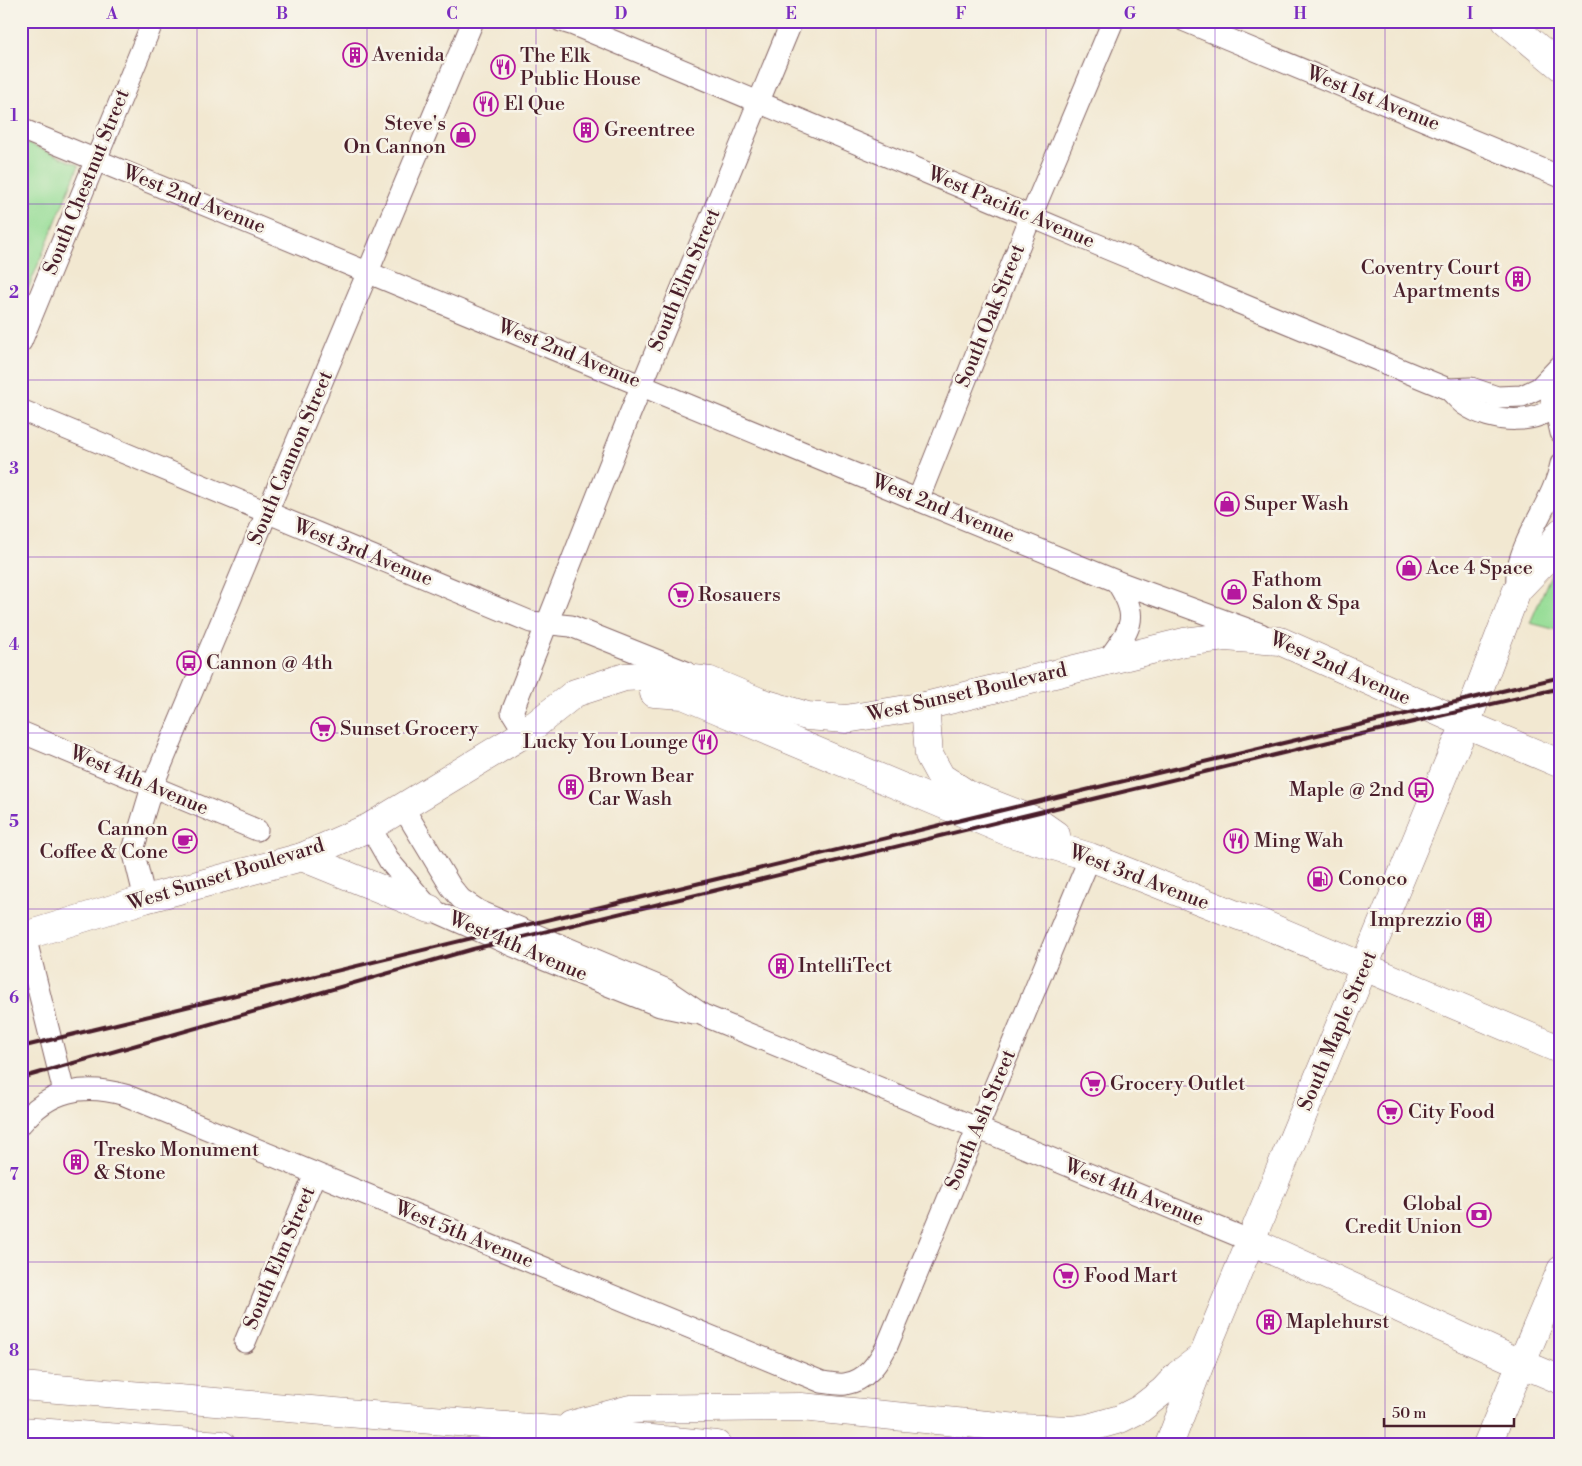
<svg xmlns="http://www.w3.org/2000/svg" width="1582" height="1466" font-family="'Libre Bodoni',serif">
	<style>
		.green { fill: #96dd96; stroke: #707e60 }
		.lines { fill: none; stroke-linecap: round; stroke-linejoin: round }
		.minor-casing { stroke: #856565; stroke-width: 23 }
		.major-casing { stroke: #856565; stroke-width: 29 }
		.highway-casing { stroke: #856565; stroke-width: 29 }
		.minor { stroke: #fff; stroke-width: 21 }
		.major { stroke: #fff; stroke-width: 28 }
		.highway { stroke: #fff; stroke-width: 28 }
		.rail { stroke: #4a1f2b; stroke-width: 4 }
		.grid { fill: none; stroke: #7b2cbf; stroke-width: 1; stroke-opacity: 0.55 }
		.labels { text-anchor: middle; dominant-baseline: central; stroke-width: 5; stroke-linejoin: round; paint-order: stroke }
		.poi-label { font-size: 20px; fill: #4a1f2b; stroke: #f7f3e8; text-anchor: start }
		.street-label { font-size: 20px; fill: #4a1f2b; stroke: #f7f3e8 }
		.neatline { fill: none; stroke: #7b2cbf; stroke-width: 2 }
		.grid-label { font-size: 16px; text-anchor: middle; font-weight: bold; fill: #7b2cbf }
	</style>
	<rect width="100%" height="100%" fill="#f7f3e8"/>
	<filter id="ink" filterUnits="userSpaceOnUse"><feTurbulence type="fractalNoise" baseFrequency=".02" numOctaves="2"/><feDisplacementMap in="SourceGraphic" scale="10" xChannelSelector="R" yChannelSelector="G"/><feConvolveMatrix kernelMatrix="1 2 1 2 8 2 1 2 1" color-interpolation-filters="sRGB"/></filter>
	<filter id="wash" filterUnits="userSpaceOnUse"><feTurbulence type="fractalNoise" baseFrequency=".0096" numOctaves="4" result="noise"/><feDisplacementMap in="SourceGraphic" scale="20" xChannelSelector="R" yChannelSelector="G"/><feGaussianBlur stdDeviation="1.12" result="paint"/><feColorMatrix in="noise" values="0 0 0 0 0 0 0 0 0 0 0 0 0 0 0 0 0 1.4 0 .05"/><feComposite in="paint" operator="in"/></filter>
	<g filter="url(#wash)">
		<rect width="100%" height="100%" fill="#f2e8d1"/>
		<g class="green">
			<path d="M21 141 79 165 21 306Z"/>
			<path d="M1561 556V631L1530 623 1555 565Z"/>
		</g>
	</g>
	<g filter="url(#ink)">
		<g class="lines">
			<g class="minor-casing">
				<g id="minor">
					<path d="M561 21 574 25 625 46 1108 249 1448 389C1454 394 1459 401 1465 405 1491 423 1540 427 1561 400"/>
					<path d="M1185 21 1561 177"/>
					<path d="M21 129 918 500 1116 581 1261 634"/>
					<path d="M21 342 153 21"/>
					<path d="M1448 389 1471 388 1497 397 1522 396 1539 388 1561 365"/>
					<path d="M1555 407 1561 433"/>
					<path d="M21 410 531 622 571 626 686 672"/>
					<path d="M918 500 1031 216 1113 21"/>
					<path d="M1517 590C1517 582 1516 574 1518 567 1527 530 1553 501 1561 464"/>
					<path d="M1107 661C1131 627 1141 619 1116 581"/>
					<path d="M21 732 257 830"/>
					<path d="M525 733 512 712 627 421 792 21"/>
					<path d="M402 806 451 887 461 899 479 911 665 989 703 1015 1251 1241"/>
					<path d="M370 827 390 862 430 909 545 960 660 1006 693 1013"/>
					<path d="M145 899 133 850 152 787 473 21"/>
					<path d="M25 936 64 1092"/>
					<path d="M21 1124C49 1090 83 1083 125 1095L822 1382C829 1383 838 1385 845 1384 866 1381 878 1363 887 1346L1090 857"/>
					<path d="M245 1342 315 1174"/>
				</g>
			</g>
			<g class="major-casing">
				<g id="major">
					<path d="M1506 21 1561 67"/>
					<path d="M1555 407V399L1561 374"/>
					<path d="M654 693 683 695 1011 833 1090 857 1239 916 1256 921 1561 1050"/>
					<path d="M925 706 929 755 941 777 967 794 1036 821 1056 835"/>
					<path d="M302 857 430 909"/>
					<path d="M21 937 145 899 302 857 370 827 525 733 575 693 625 677 662 675 710 681 760 702 807 716 846 719 925 706 1184 642 1225 637 1280 641 1466 724 1561 764"/>
					<path d="M1251 1241 1520 1363 1561 1380"/>
					<path d="M1169 1445 1203 1356 1452 754 1466 724 1517 590 1540 566 1550 547 1561 532"/>
					<path d="M1487 1445 1561 1270"/>
				</g>
			</g>
			<g class="highway-casing">
				<g id="highway">
					<path d="M21 1386 554 1430 717 1445"/>
					<path d="M571 1425 630 1409 801 1407 1018 1428 1072 1430 1088 1428 1120 1419 1140 1409 1163 1391 1179 1374 1203 1356"/>
					<path d="M21 1431 222 1445"/>
				</g>
			</g>
			<use href="#minor" class="minor"/>
			<use href="#major" class="major"/>
			<use href="#highway" class="highway"/>
			<g class="rail">
				<path d="M21 1047 1044 800 1561 677"/>
				<path d="M21 1078 473 949 1370 732 1561 688"/>
			</g>
		</g>
	</g>
	<path class="grid" d="M197 21V1445M367 21V1445M536 21V1445M706 21V1445M876 21V1445M1046 21V1445M1215 21V1445M1385 21V1445M21 204H1561M21 380H1561M21 557H1561M21 733H1561M21 909H1561M21 1086H1561M21 1262H1561"/>
	<defs>
		<g id="building-ring" transform="scale(1.25)"><circle r="9.5" fill="#f7f3e8" stroke="#b5179e" stroke-width="1.5"/><path d="M-4-6H4V6H1V3H-1V6H-4ZM-2.5-4.3h1.7v1.8h-1.7ZM.8-4.3h1.7v1.8H.8ZM-2.5-1h1.7V.8h-1.7ZM.8-1h1.7V.8H.8Z" fill="#b5179e"/></g>
		<g id="restaurant-ring" transform="scale(1.25)"><circle r="9.5" fill="#f7f3e8" stroke="#b5179e" stroke-width="1.5"/><path d="M-5-6h1v4h1v-4h1v4h1v-4h1v5L-1.5 .5V6h-2V.5L-5-1ZM5-6V6H3V1.5H1.5Q1.5-4 5-6Z" fill="#b5179e"/></g>
		<g id="shop-ring" transform="scale(1.25)"><circle r="9.5" fill="#f7f3e8" stroke="#b5179e" stroke-width="1.5"/><path d="M-5-2.5h2.3a2.7 3.5 0 0 1 5.4 0H5L5.5 6h-11ZM-1.5-2.5h3a1.5 2.3 0 0 0-3 0Z" fill="#b5179e"/></g>
		<g id="supermarket-ring" transform="scale(1.25)"><circle r="9.5" fill="#f7f3e8" stroke="#b5179e" stroke-width="1.5"/><path d="M-6-5.5h2.5l.6 2H6L4.5 2H-2.5L-4.4-4H-6ZM-1.5 3.2a1.3 1.3 0 1 0 .1 0ZM3 3.2a1.3 1.3 0 1 0 .1 0Z" fill="#b5179e"/></g>
		<g id="bus-ring" transform="scale(1.25)"><circle r="9.5" fill="#f7f3e8" stroke="#b5179e" stroke-width="1.5"/><path d="M-5-6H5V4H4V6H2V4H-2V6H-4V4H-5ZM-3.5-4V0h7V-4ZM-3.5 1.2v1.5H-2V1.2ZM2 1.2v1.5H3.5V1.2Z" fill="#b5179e"/></g>
		<g id="cafe-ring" transform="scale(1.25)"><circle r="9.5" fill="#f7f3e8" stroke="#b5179e" stroke-width="1.5"/><path d="M-5.5-4.5H6V0H3Q3 3.5 0 3.5H-2.5Q-5.5 3.5-5.5 0ZM3-3.2v2h1.7v-2ZM-6 4.5H4V6H-6Z" fill="#b5179e"/></g>
		<g id="fuel-ring" transform="scale(1.25)"><circle r="9.5" fill="#f7f3e8" stroke="#b5179e" stroke-width="1.5"/><path d="M-5.5-6h7V0h2V4h1.3V-2.5L3-4.5l.8-.8L6-3V5H2.5V1h-1V6h-7ZM-4.2-4.7v3.2H.2V-4.7Z" fill="#b5179e"/></g>
		<g id="bank-ring" transform="scale(1.25)"><circle r="9.5" fill="#f7f3e8" stroke="#b5179e" stroke-width="1.5"/><path d="M-6-4H6V4H-6ZM0-2.3a2.3 2.3 0 1 0 0 4.6a2.3 2.3 0 1 0 0-4.6Z" fill="#b5179e"/></g>
	</defs>
	<g fill-rule="evenodd">
		<use href="#building-ring" x="355" y="55"/>
		<use href="#restaurant-ring" x="503" y="67"/>
		<use href="#restaurant-ring" x="486" y="104"/>
		<use href="#building-ring" x="586" y="130"/>
		<use href="#shop-ring" x="463" y="135"/>
		<use href="#building-ring" x="1518" y="279"/>
		<use href="#shop-ring" x="1227" y="504"/>
		<use href="#shop-ring" x="1409" y="568"/>
		<use href="#shop-ring" x="1234" y="592"/>
		<use href="#supermarket-ring" x="681" y="595"/>
		<use href="#bus-ring" x="189" y="663"/>
		<use href="#supermarket-ring" x="323" y="729"/>
		<use href="#restaurant-ring" x="705" y="742"/>
		<use href="#building-ring" x="571" y="787"/>
		<use href="#bus-ring" x="1421" y="790"/>
		<use href="#cafe-ring" x="185" y="841"/>
		<use href="#restaurant-ring" x="1236" y="841"/>
		<use href="#fuel-ring" x="1320" y="879"/>
		<use href="#building-ring" x="1479" y="920"/>
		<use href="#building-ring" x="781" y="966"/>
		<use href="#supermarket-ring" x="1093" y="1084"/>
		<use href="#supermarket-ring" x="1390" y="1112"/>
		<use href="#building-ring" x="76" y="1162"/>
		<use href="#bank-ring" x="1479" y="1215"/>
		<use href="#supermarket-ring" x="1066" y="1276"/>
		<use href="#building-ring" x="1269" y="1322"/>
	</g>
	<g class="labels">
		<g class="poi-label">
			<text x="372" y="55">Avenida</text>
			<text x="520" y="56">The Elk<tspan x="520" dy="23">Public House</tspan></text>
			<text x="504" y="104">El Que</text>
			<text x="446" y="124" text-anchor="end">Steve's<tspan x="446" dy="23">On Cannon</tspan></text>
			<text x="604" y="130">Greentree</text>
			<text x="1500" y="268" text-anchor="end">Coventry Court<tspan x="1500" dy="23">Apartments</tspan></text>
			<text x="1244" y="504">Super Wash</text>
			<text x="1426" y="568">Ace 4 Space</text>
			<text x="1252" y="580">Fathom<tspan x="1252" dy="23">Salon &amp; Spa</tspan></text>
			<text x="698" y="595">Rosauers</text>
			<text x="206" y="663">Cannon @ 4th</text>
			<text x="340" y="729">Sunset Grocery</text>
			<text x="688" y="742" text-anchor="end">Lucky You Lounge</text>
			<text x="588" y="776">Brown Bear<tspan x="588" dy="23">Car Wash</tspan></text>
			<text x="1404" y="790" text-anchor="end">Maple @ 2nd</text>
			<text x="168" y="829" text-anchor="end">Cannon<tspan x="168" dy="23">Coffee &amp; Cone</tspan></text>
			<text x="1254" y="841">Ming Wah</text>
			<text x="1338" y="879">Conoco</text>
			<text x="1462" y="920" text-anchor="end">Imprezzio</text>
			<text x="798" y="966">IntelliTect</text>
			<text x="1110" y="1084">Grocery Outlet</text>
			<text x="1408" y="1112">City Food</text>
			<text x="94" y="1150">Tresko Monument<tspan x="94" dy="23">&amp; Stone</tspan></text>
			<text x="1462" y="1204" text-anchor="end">Global<tspan x="1462" dy="23">Credit Union</tspan></text>
			<text x="1084" y="1276">Food Mart</text>
			<text x="1286" y="1322">Maplehurst</text>
		</g>
		<g class="street-label">
			<text transform="translate(1373 99) rotate(22)">West 1st Avenue</text>
			<text transform="translate(87 182) rotate(-68)">South Chestnut Street</text>
			<text transform="translate(194 200) rotate(22)">West 2nd Avenue</text>
			<text transform="translate(1011 208) rotate(23)">West Pacific Avenue</text>
			<text transform="translate(685 280) rotate(-67)">South Elm Street</text>
			<text transform="translate(991 316) rotate(-68)">South Oak Street</text>
			<text transform="translate(569 354) rotate(22)">West 2nd Avenue</text>
			<text transform="translate(291 458) rotate(-67)">South Cannon Street</text>
			<text transform="translate(943 509) rotate(22)">West 2nd Avenue</text>
			<text transform="translate(363 553) rotate(22)">West 3rd Avenue</text>
			<text transform="translate(1340 669) rotate(24)">West 2nd Avenue</text>
			<text transform="translate(967 693) rotate(-13)">West Sunset Boulevard</text>
			<text transform="translate(139 781) rotate(23)">West 4th Avenue</text>
			<text transform="translate(226 875) rotate(-17)">West Sunset Boulevard</text>
			<text transform="translate(1139 878) rotate(21)">West 3rd Avenue</text>
			<text transform="translate(518 947) rotate(23)">West 4th Avenue</text>
			<text transform="translate(1338 1031) rotate(-67)">South Maple Street</text>
			<text transform="translate(981 1120) rotate(-67)">South Ash Street</text>
			<text transform="translate(1134 1193) rotate(22)">West 4th Avenue</text>
			<text transform="translate(464 1235) rotate(22)">West 5th Avenue</text>
			<text transform="translate(280 1258) rotate(-67)">South Elm Street</text>
		</g>
	</g>
	<rect width="1582" height="1466" fill="none" stroke="#f7f3e8" stroke-width="55"/>
	<path d="M1384 1418v8h130v-8" fill="none" stroke="#4a1f2b" stroke-width="2.5"/>
	<text x="1392" y="1418" font-size="15" fill="#4a1f2b" stroke="#f7f3e8" stroke-width="4" paint-order="stroke">50 m</text>
	<rect x="28" y="28" width="1526" height="1410" class="neatline"/>
	<g class="grid-label">
		<text x="112" y="19">A</text>
		<text x="282" y="19">B</text>
		<text x="452" y="19">C</text>
		<text x="621" y="19">D</text>
		<text x="791" y="19">E</text>
		<text x="961" y="19">F</text>
		<text x="1130" y="19">G</text>
		<text x="1300" y="19">H</text>
		<text x="1470" y="19">I</text>
		<text x="14" y="121">1</text>
		<text x="14" y="298">2</text>
		<text x="14" y="474">3</text>
		<text x="14" y="650">4</text>
		<text x="14" y="827">5</text>
		<text x="14" y="1003">6</text>
		<text x="14" y="1180">7</text>
		<text x="14" y="1356">8</text>
	</g>
</svg>
